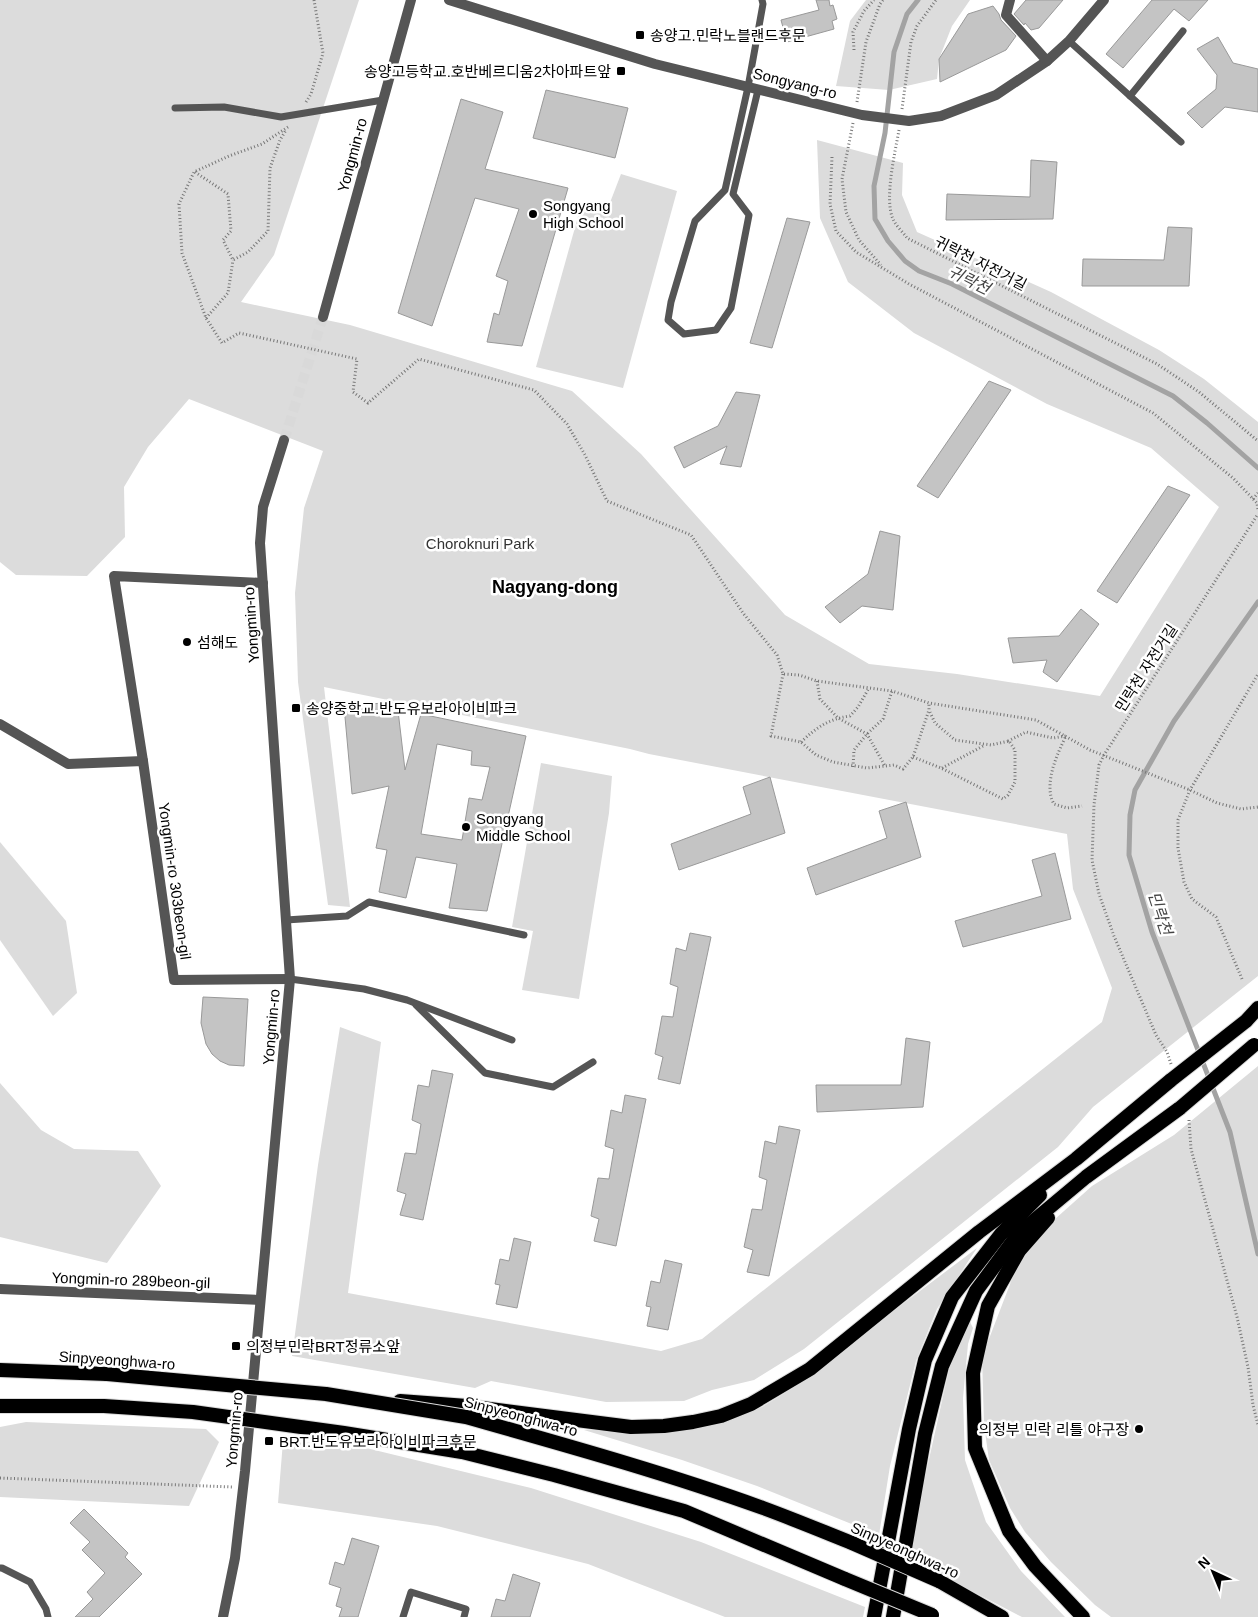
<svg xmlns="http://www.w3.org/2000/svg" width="1258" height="1617" font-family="Arial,'Noto Sans KR',sans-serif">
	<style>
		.green { fill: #dcdcdc }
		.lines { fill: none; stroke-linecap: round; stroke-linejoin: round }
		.stream { stroke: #a3a3a3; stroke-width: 5 }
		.building { fill: #c4c4c4; stroke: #999; fill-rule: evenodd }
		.tertiary-tunnel { stroke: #d9d9d9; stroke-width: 10; stroke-dasharray: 10 5; stroke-linecap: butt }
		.trunk-casing { stroke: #dbdbdb; stroke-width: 16 }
		.path { stroke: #777; stroke-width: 3; stroke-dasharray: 1 2.5; stroke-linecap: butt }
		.service { stroke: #555; stroke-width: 7 }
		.minor { stroke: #555; stroke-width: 10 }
		.tertiary { stroke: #555; stroke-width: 10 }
		.trunk { stroke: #000; stroke-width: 14 }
		.trunk-bridge-casing { stroke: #dbdbdb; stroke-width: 16; stroke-linecap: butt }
		.trunk-bridge { stroke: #000; stroke-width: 14 }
		.poi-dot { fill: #000; stroke: #fff; stroke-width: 2 }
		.labels { text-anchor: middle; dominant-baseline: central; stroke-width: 5; stroke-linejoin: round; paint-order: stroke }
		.poi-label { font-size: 15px; fill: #000; stroke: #fff; text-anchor: start }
		.street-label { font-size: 15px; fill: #000; stroke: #fff }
		.park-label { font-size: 15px; fill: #333; stroke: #fff }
		.water-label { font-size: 16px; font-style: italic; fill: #444; stroke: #fff }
		.quarter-label { font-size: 18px; font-weight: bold; fill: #000; stroke: #fff }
	</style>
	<rect width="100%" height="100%" fill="#fff"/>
	<g class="green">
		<path d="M0 0H359L274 255 241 302 350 325 572 391 641 454 785 615 869 664 957 674 1100 696 1219 507 1151 448 1047 404 914 333 848 282 820 218 817 140 903 163 902 195 917 232 1051 292 1159 350 1204 379 1258 422V976L1093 1107 1058 1147 804 1349 754 1380 712 1390 684 1401 606 1402 491 1381 475 1388 292 1356 318 1165 340 1027 381 1042 348 1293 661 1351 702 1339 1102 1022 1112 988 1073 889 1067 834 649 754 630 749 324 687 350 907 328 905 298 682 295 593 304 508 323 451 189 399 148 447 124 487 125 537 87 576 16 575 0 562Z"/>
		<path d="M866 0H970L952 26 939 59 937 79 889 90 836 86 850 21Z"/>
		<path d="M621 174 677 191 623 388 536 367 581 206 606 213Z"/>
		<path d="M541 763 612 776 609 813 579 999 522 990 533 931 512 927Z"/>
		<path d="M0 842 66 921 77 993 53 1016 0 940Z"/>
		<path d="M1258 1066V1617H1111L1095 1605 1051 1562 1025 1532 1010 1508 989 1460 984 1425 982 1357 1012 1279 1032 1243 1045 1228 1092 1186 1174 1135Z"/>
		<path d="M0 1083 41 1130 74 1149 138 1151 161 1186 107 1263 0 1237Z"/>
		<path d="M977 1248 937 1309 916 1361 890 1466 879 1535 757 1486 682 1460 584 1430 675 1431 726 1419 762 1407 806 1380 872 1327Z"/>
		<path d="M969 1320 973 1328 968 1344 963 1398 965 1460 986 1522 1021 1571 1065 1617H1022L916 1562 911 1540 919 1504 952 1356Z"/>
		<path d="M26 1422 206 1429 219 1442 189 1506 0 1497V1427Z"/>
		<path d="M283 1441 358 1446 531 1488 701 1542 865 1607 863 1617H725L588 1564 437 1526 278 1503Z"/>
	</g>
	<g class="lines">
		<g class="stream">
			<path d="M918 0 907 14 894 52 885 133 874 186 875 219 888 241 905 261 919 271 952 284 1173 396 1207 423 1258 468"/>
			<path d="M1258 602 1174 721 1135 790 1130 815 1129 855 1152 932 1230 1132 1258 1254"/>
		</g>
	</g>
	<g class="building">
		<path d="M816 0H829L830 6 833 5 837 19 832 21 834 29 787 42 781 20 819 10Z"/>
		<path d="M1026 0H1063L1039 28 1031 30 1025 23 1024 25 1014 14Z"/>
		<path d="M1152 0H1208L1189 21 1174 9 1123 68 1106 54Z"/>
		<path d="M993 6 999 14 1001 20 1016 36 1006 50 940 82 939 59 968 14Z"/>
		<path d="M1218 37 1233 63 1258 69V112L1225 107 1202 128 1187 113 1216 89 1217 75 1197 49Z"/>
		<path d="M546 90 628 108 615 158 533 138Z"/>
		<path d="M461 99 503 112 485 169 568 188 522 346 487 342 494 313 499 315 508 281 496 276 519 209 475 198 432 326 398 313Z"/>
		<path d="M1031 160 1057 162 1053 219 946 220 947 194 1030 197Z"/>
		<path d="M787 218 810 222 772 348 750 343Z"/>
		<path d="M1168 227 1192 228 1189 286H1082L1083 259 1164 260Z"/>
		<path d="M989 381 1011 390 938 498 917 486Z"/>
		<path d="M736 392 760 395 741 467 720 464 727 446 684 468 674 447 718 426Z"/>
		<path d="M1168 486 1190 495 1117 603 1097 591Z"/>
		<path d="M880 531 900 536 893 610 862 606 840 623 825 607 868 574Z"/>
		<path d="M1081 609 1099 624 1057 682 1043 672 1047 660 1013 663 1008 638 1059 636Z"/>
		<path d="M397 702 405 770 421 714 526 736 487 911 449 908 457 864 416 857 406 898 379 892 387 850 376 848 389 786 352 794 344 706ZM437 744 472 751 471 765 490 767 482 800 469 798 462 840 421 834Z"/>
		<path d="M770 777 785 833 679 870 671 844 751 814 743 787Z"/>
		<path d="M906 802 921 857 816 895 807 868 887 838 879 811Z"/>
		<path d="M1055 853 1071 919 963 947 955 921 1042 896 1032 860Z"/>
		<path d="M690 933 711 937 680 1084 658 1079 663 1057 655 1054 662 1016 673 1017 678 987 670 984 676 948 686 951Z"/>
		<path d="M203 997 248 999 244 1066 229 1065 220 1061 212 1054 206 1044 201 1023Z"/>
		<path d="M906 1038 930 1042 923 1107 817 1112 816 1085H901Z"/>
		<path d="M432 1070 453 1074 423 1220 400 1215 406 1194 397 1191 405 1153 416 1154 421 1124 412 1120 418 1085 429 1087Z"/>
		<path d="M625 1095 646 1099 616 1246 594 1241 599 1219 591 1216 598 1178 609 1179 614 1149 605 1146 611 1110 622 1113Z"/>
		<path d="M779 1126 800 1130 769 1276 747 1272 753 1250 744 1247 752 1209 762 1210 767 1180 759 1177 765 1141 776 1144Z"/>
		<path d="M514 1238 531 1242 517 1308 496 1304 500 1285 495 1284 500 1259 509 1261Z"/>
		<path d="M665 1260 682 1264 668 1330 647 1326 651 1307 646 1306 651 1281 660 1283Z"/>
		<path d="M84 1509 128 1553 125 1557 142 1574 99 1617H75L93 1599 87 1592 105 1573 82 1550 90 1542 70 1523Z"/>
		<path d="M352 1538 379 1546 358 1617H339L342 1608 336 1606 341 1588 329 1584 335 1562 344 1565Z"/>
		<path d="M513 1574 540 1583 530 1617H491L496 1599 505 1601Z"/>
	</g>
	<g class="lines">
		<path class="tertiary-tunnel" d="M284 440 323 317"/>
		<g class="trunk-casing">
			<g id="trunk">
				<path d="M1246 1021 1258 1008"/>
				<path d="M1048 1218 1019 1251 988 1306 973 1373 975 1448 1009 1531 1035 1566 1083 1617"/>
				<path d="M0 1370 107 1374"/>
				<path d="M400 1401 467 1406 631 1427 664 1426 693 1422 721 1416 751 1404 810 1369 979 1232 1076 1159 1171 1080"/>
				<path d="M0 1406H104"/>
				<path d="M466 1417C565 1445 666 1473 763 1508 793 1519 822 1531 852 1543"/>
				<path d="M462 1452 554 1475 684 1511 845 1579"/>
				<path d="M939 1581 1002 1617"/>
				<path d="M874 1617 909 1429 925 1360 952 1297 1001 1234 1040 1195"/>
				<path d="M893 1617 925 1434 942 1366 976 1291 1019 1233 1086 1177 1180 1108"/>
			</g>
		</g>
		<g class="path">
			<path d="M854 50 853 32 864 11 874 0"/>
			<path d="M306 102 311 94 323 53 314 0"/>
			<path d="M857 102 866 42 880 4 883 0"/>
			<path d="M902 109 911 42 917 26 936 0"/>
			<path d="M853 123 842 179 846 212 859 240 881 265"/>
			<path d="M288 127 262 144 229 156 194 172 179 204 182 253 206 318 222 343 239 333 357 359 353 392 368 403 419 359 534 390 567 424 585 455 607 501 691 535 743 613 777 655 783 674 799 675 817 681 892 691 929 703 1036 720 1090 750 1190 790 1217 803 1241 809 1258 807"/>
			<path d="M899 130C895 153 884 199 893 219 896 226 903 232 907 238L1157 364 1199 392 1258 441"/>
			<path d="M832 157 830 204 836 231 856 252 909 284 1153 413 1233 478 1257 503 1258 510"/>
			<path d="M195 172 228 194 231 231 223 240 233 260 248 252 268 231 270 168 280 140 286 130"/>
			<path d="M206 318 228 293 233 260"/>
			<path d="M1253 499 1258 493"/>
			<path d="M783 674 771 736 801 742 816 755 833 762 867 768 894 765 903 769 913 757 929 710V703"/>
			<path d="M817 681 820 699 838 718 867 734 885 766"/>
			<path d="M1008 741 1026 732 1053 738 1066 736C1057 754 1043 785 1054 804L1067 808 1082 806"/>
			<path d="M801 742C816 728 828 719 850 716L858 707 869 688"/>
			<path d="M913 757 941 768 1003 799 1008 795 1015 782V750L1009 741 991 745 955 740 935 723 929 710"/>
			<path d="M853 767 854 750 867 734 883 719 892 691"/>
			<path d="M942 768 985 745"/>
			<path d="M1242 979 1216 917 1192 899 1184 882 1178 848V820L1190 790 1258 674"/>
			<path d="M1171 1064 1167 1052 1156 1035 1114 936 1099 894 1092 860 1094 805 1099 765 1104 755 1258 514"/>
			<path d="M1189 1120 1191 1149 1237 1317 1248 1367 1253 1405 1258 1425"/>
			<path d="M0 1478 232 1487"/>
		</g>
		<g class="service">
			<path d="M1069 41 1181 142"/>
			<path d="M758 90 733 194 749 215 731 308 716 330 684 334 668 320 671 302 695 221 725 190 748 87 763 4 762 0"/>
			<path d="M1130 96 1183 31"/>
			<path d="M175 108 224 107 281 117 383 100"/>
			<path d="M286 920 347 916 369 902 524 935"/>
			<path d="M290 979 364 989 407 1000 512 1040"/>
			<path d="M416 1005 485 1073 553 1087 593 1062"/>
			<path d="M0 1568H2L30 1582 46 1609 48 1617"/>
			<path d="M403 1617 411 1592 466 1609 464 1617"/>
		</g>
		<g class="minor">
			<path d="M449 0 655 64 862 115 909 121 941 116 996 95 1047 61 1069 41 1104 0"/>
			<path d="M1010 0 1006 15 1047 61"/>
			<path d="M0 724 68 764 143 761 174 980 290 979"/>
			<path d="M143 761 114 576 263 583"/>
			<path d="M0 1289 260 1300"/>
		</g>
		<g class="tertiary">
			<path d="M323 317 411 0"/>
			<path d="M223 1617 235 1558 245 1471 290 979 260 543 263 507 284 440"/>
		</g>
		<use href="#trunk" class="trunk"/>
		<g class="trunk-bridge-casing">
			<g id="trunk-bridge">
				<path d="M1171 1080 1246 1021"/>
				<path d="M1180 1108 1254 1045"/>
				<path d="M107 1374 326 1394 466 1417"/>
				<path d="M104 1406 193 1412 344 1433 462 1452"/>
				<path d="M852 1543 939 1581"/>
				<path d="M845 1579 932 1615"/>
			</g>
		</g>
		<use href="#trunk-bridge" class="trunk-bridge"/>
	</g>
	<g class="poi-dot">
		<rect x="635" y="30" width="10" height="10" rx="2.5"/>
		<rect x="616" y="66" width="10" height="10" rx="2.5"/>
		<circle cx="533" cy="214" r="5"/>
		<circle cx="187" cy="642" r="5"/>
		<rect x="291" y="703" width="10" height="10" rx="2.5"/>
		<circle cx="466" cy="827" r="5"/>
		<rect x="231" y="1341" width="10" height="10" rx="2.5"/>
		<circle cx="1139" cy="1429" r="5"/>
		<rect x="264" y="1436" width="10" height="10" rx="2.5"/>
	</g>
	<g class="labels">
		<g class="poi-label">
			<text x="650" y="35">송양고.민락노블랜드후문</text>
			<text x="611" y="71" text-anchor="end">송양고등학교.호반베르디움2차아파트앞</text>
			<text x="543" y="205">Songyang<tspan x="543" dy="17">High School</tspan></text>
			<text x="197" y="642">섬해도</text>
			<text x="306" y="708">송양중학교.반도유보라아이비파크</text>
			<text x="476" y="818">Songyang<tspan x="476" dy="17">Middle School</tspan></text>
			<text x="246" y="1346">의정부민락BRT정류소앞</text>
			<text x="1129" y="1429" text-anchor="end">의정부 민락 리틀 야구장</text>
			<text x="279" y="1441">BRT.반도유보라아이비파크후문</text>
		</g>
		<g class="street-label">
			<text transform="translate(795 83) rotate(14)">Songyang-ro</text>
			<text transform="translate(352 155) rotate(-75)">Yongmin-ro</text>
			<text transform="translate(981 263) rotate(27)">귀락천 자전거길</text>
			<text transform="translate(251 625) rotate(-94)">Yongmin-ro</text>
			<text transform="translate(1146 668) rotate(-57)">민락천 자전거길</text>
			<text transform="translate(175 881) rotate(82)">Yongmin-ro 303beon-gil</text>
			<text transform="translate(271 1027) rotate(-85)">Yongmin-ro</text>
			<text transform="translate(131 1280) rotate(2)">Yongmin-ro 289beon-gil</text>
			<text transform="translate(117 1360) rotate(4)">Sinpyeonghwa-ro</text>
			<text transform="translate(521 1416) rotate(15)">Sinpyeonghwa-ro</text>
			<text transform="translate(234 1430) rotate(-85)">Yongmin-ro</text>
			<text transform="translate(905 1550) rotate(24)">Sinpyeonghwa-ro</text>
		</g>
		<g class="park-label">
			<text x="480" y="543">Choroknuri Park</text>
		</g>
		<g class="water-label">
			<text transform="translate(969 280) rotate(26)">귀락천</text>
			<text transform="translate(1160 913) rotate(72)">민락천</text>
		</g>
		<g class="quarter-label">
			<text x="555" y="587">Nagyang-dong</text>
		</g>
	</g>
	<g transform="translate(1213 1572) rotate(316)" stroke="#ffffff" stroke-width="4" paint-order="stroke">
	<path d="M0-4L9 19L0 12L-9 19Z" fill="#000000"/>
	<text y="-8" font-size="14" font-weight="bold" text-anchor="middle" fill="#000000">N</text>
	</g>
</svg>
